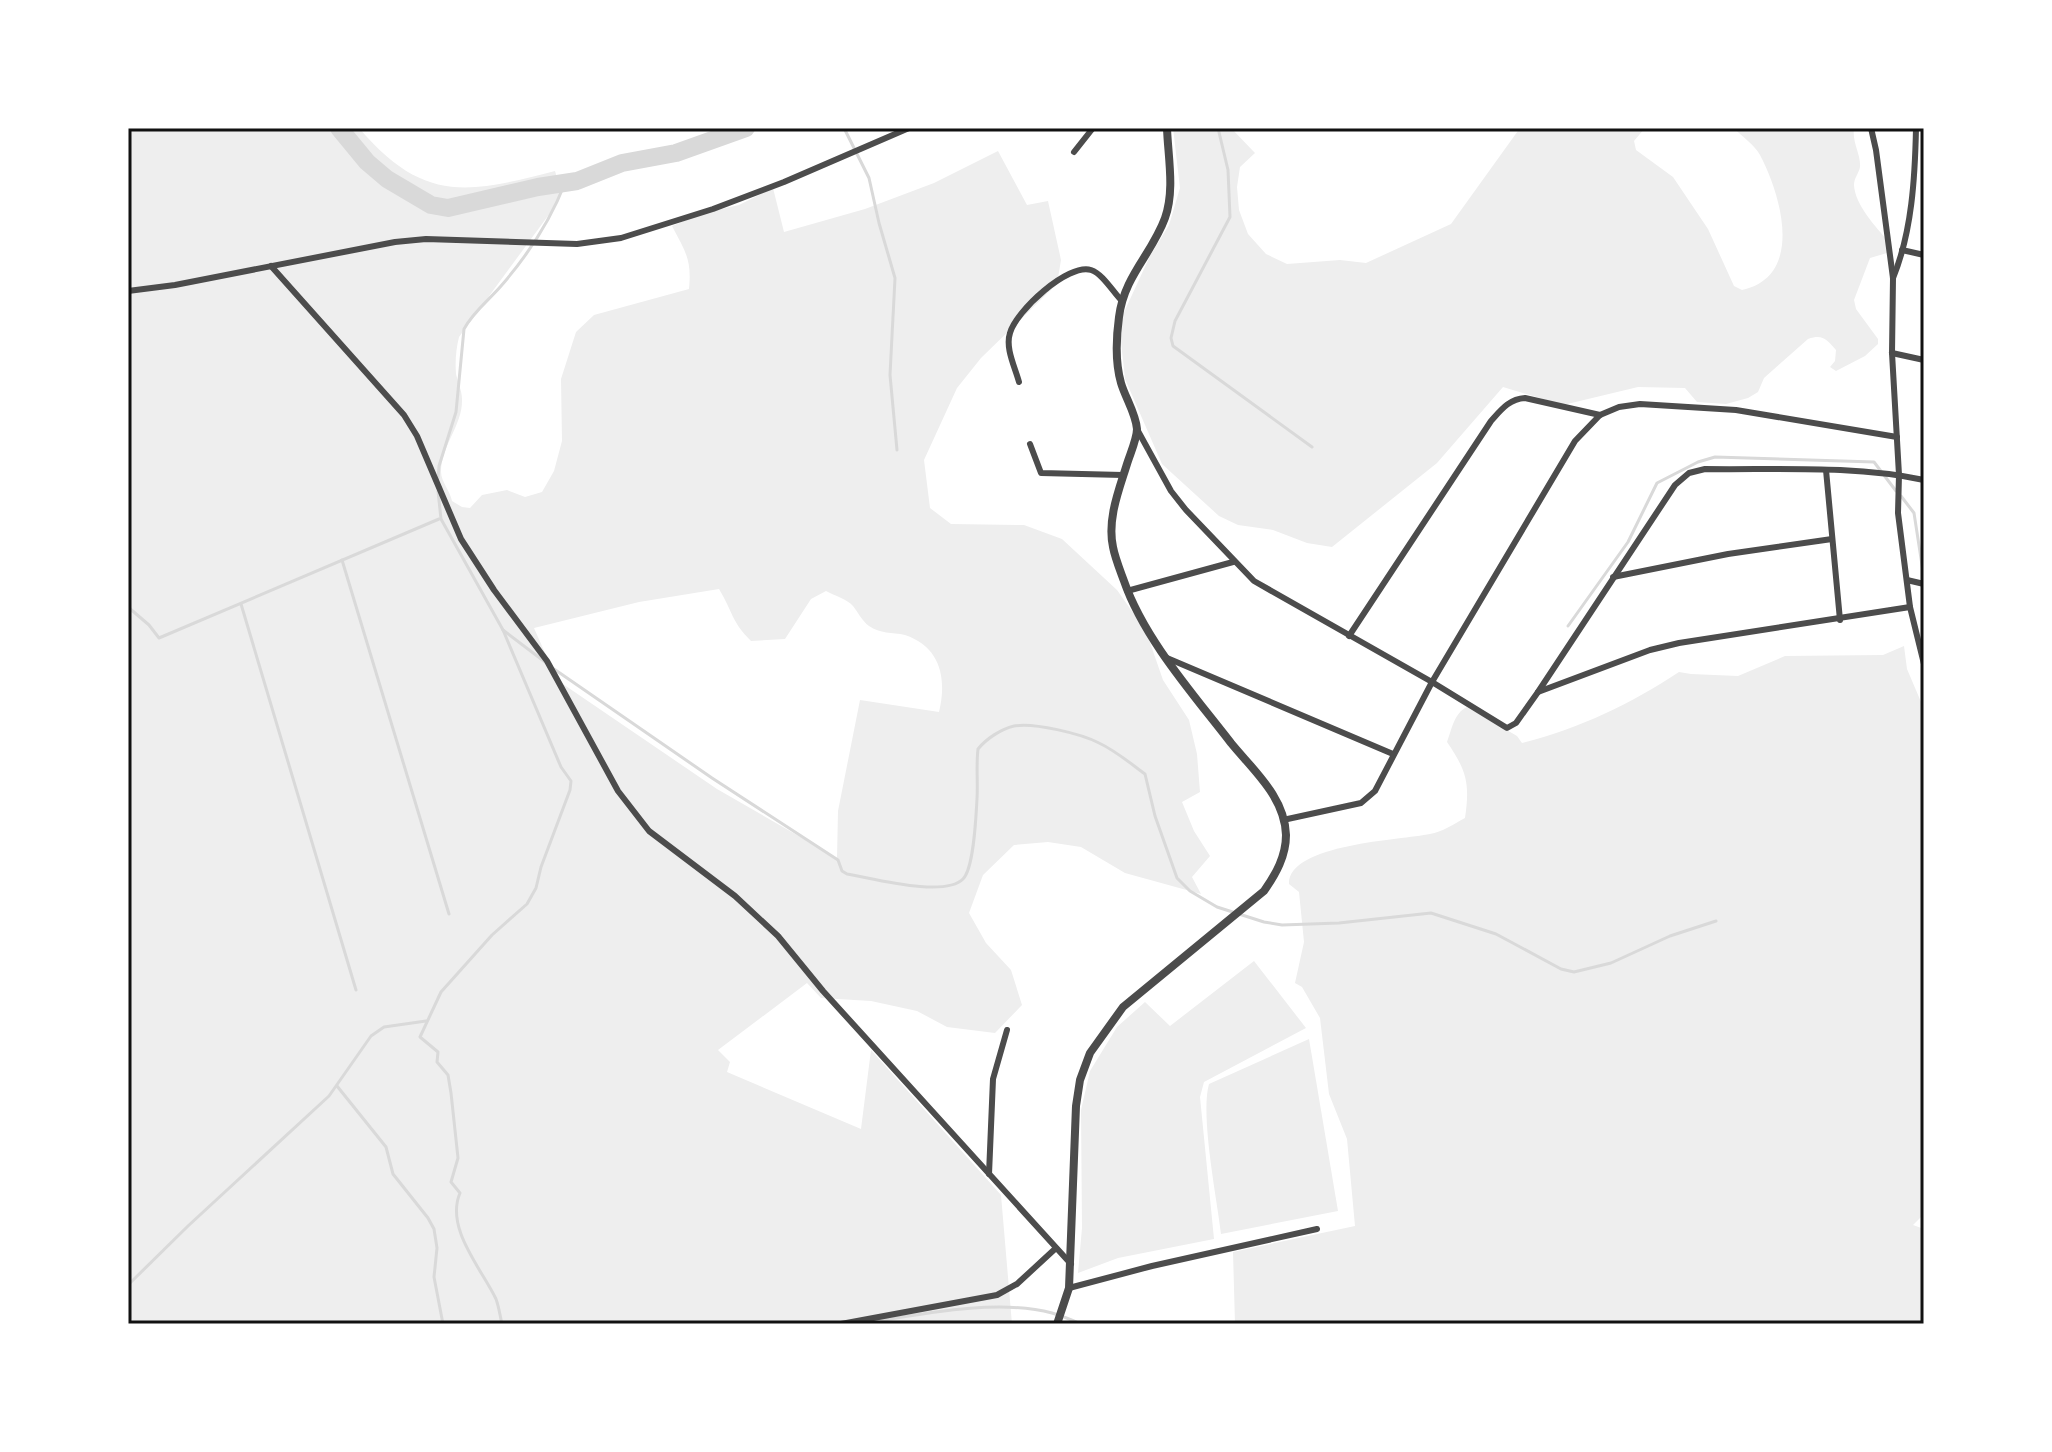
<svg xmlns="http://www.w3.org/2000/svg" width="2052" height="1452" font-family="'Sofia Sans Condensed',sans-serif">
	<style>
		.green { fill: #eee; fill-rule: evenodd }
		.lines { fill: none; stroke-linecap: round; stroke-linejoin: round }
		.stream { stroke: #d9d9d9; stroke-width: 3 }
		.river { stroke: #d9d9d9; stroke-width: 18 }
		.minor { stroke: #4c4c4c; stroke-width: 6 }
		.tertiary { stroke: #4c4c4c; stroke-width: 8 }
		.neatline { fill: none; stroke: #111; stroke-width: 3 }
	</style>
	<rect width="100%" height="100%" fill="#fff"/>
	<g class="green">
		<path d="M128 128H359C423 203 467 194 555 171L561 191 553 209 459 337C456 349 455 362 456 374 458 383 462 391 462 399 463 425 441 445 441 472 441 481 450 491 452 501L462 507 470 508 482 495 507 490 525 497 542 492 554 471 562 441 561 379 576 332 594 315 689 289C692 259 685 251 672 226L704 213 739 205 773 188 784 232 865 209 934 183 998 151 1027 205 1048 201 1061 260 1057 284 981 358 957 388 924 460 930 508 951 524 1024 525 1062 539 1117 590 1146 631 1163 680 1189 720 1197 754 1200 792 1182 802 1194 831 1210 856 1192 877 1201 894 1125 873 1081 847 1048 842 1014 845 983 875 969 913 986 943 1011 970 1022 1005 995 1033 947 1027 917 1011 871 1001 821 998 807 983 718 1050 730 1062 727 1072 861 1129 871 1050 1001 1195 1012 1324H134L128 1312ZM719 589C733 612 731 621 751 641L785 639 811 599 826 591C835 596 847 599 853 606 858 612 862 621 869 626 880 634 892 632 905 635 941 647 947 679 939 712L860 700 838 811 837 858 717 789 557 680 534 628 639 602Z"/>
		<path d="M1173 128H1231L1255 153 1240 167 1237 187 1239 210 1248 234 1266 254 1287 264 1340 260 1366 263 1451 224 1520 128H1645L1634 141 1636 150 1673 177 1708 229 1734 286 1742 290C1805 276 1781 195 1760 155 1754 144 1742 137 1734 128H1854C1852 143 1861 154 1860 167 1859 173 1854 178 1854 185 1855 205 1876 227 1888 241L1887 253 1870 258 1854 300 1856 309 1878 339V344L1865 356 1836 371 1830 367 1835 361 1836 350C1826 339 1823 334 1808 339L1764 378 1758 392 1748 398 1726 404 1697 402 1685 388 1638 387 1563 405 1503 387 1437 463 1332 547 1307 543 1273 530 1238 525 1219 516 1162 464 1125 379 1119 323 1150 256 1169 225 1180 188Z"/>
		<path d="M1904 646 1907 669 1924 709V1214L1913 1225 1924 1229V1324H1235L1233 1252 1355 1226 1347 1139 1329 1094 1320 1018 1302 987 1295 983 1304 942 1299 892 1289 884C1288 844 1401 840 1430 834 1442 832 1454 824 1465 818 1470 784 1467 771 1447 742 1452 729 1454 713 1467 707L1517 736 1522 743C1578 729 1631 704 1679 672L1691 674 1738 676 1785 656 1883 655Z"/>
		<path d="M1254 961 1306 1028 1204 1082 1200 1097 1214 1239 1118 1258 1078 1273 1082 1228 1081 1110 1090 1071 1117 1027 1145 1002 1170 1026Z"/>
		<path d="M1309 1039 1338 1211 1221 1234C1217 1199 1200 1115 1209 1084Z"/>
	</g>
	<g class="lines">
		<g class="stream">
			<path d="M844 128 869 178 879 223 895 278 890 375 897 450"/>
			<path d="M1218 128 1228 170 1230 217 1175 321 1171 338 1173 346 1312 447"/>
			<path d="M438 479 439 466 456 412 464 329C473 312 489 300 501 286 527 256 551 219 565 183"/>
			<path d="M438 491 441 519 503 630 561 767 571 781 570 790 541 867 536 888 527 904 492 935 441 992 420 1037 438 1052 437 1062 448 1075 451 1093 458 1158 451 1182 460 1193C445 1228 481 1268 496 1299 499 1307 500 1316 502 1324"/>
			<path d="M1901 496 1914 513 1924 578"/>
			<path d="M342 560 449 914"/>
			<path d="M241 604 356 990"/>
			<path d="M128 607 149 625 159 638 439 519"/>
			<path d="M1568 626 1628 542 1657 483 1698 462 1715 457 1874 462 1896 491"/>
			<path d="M503 630 545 662"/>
			<path d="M554 669 712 778 838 860 842 871 847 874C872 878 944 898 963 879 974 868 976 816 977 799 978 783 976 765 978 749 986 739 1001 729 1014 726 1033 722 1082 734 1099 743 1116 751 1130 763 1145 774L1155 816 1177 878 1190 891 1217 907 1264 922 1282 925 1339 923 1431 913 1496 934 1561 969 1574 972 1611 963 1670 936 1716 921"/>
			<path d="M337 1086 386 1147 393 1174 428 1218 434 1229 437 1248 434 1277 443 1324"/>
			<path d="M128 1285 188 1226 329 1096 371 1036 384 1027 426 1021"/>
			<path d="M860 1324C917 1315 996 1298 1052 1313 1062 1316 1072 1320 1081 1324"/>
		</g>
		<path class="river" d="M339 128 367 162 387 179 431 205 448 208 538 187 577 181 622 163 676 153 746 128"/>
		<g class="minor">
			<path d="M1871 128 1876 150 1893 278 1892 353 1899 475 1898 513 1910 607 1924 664"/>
			<path d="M1074 152 1093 128"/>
			<path d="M1902 250 1924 255"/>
			<path d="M271 266 404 415 417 436 461 539 494 590 547 661 618 791 649 831 735 896 778 936 823 991 1071 1264"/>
			<path d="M1893 278C1912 232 1915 177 1916 128"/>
			<path d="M128 291 175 285 395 242 426 239 577 244 621 238 713 209 784 182 909 128"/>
			<path d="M1892 353 1924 360"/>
			<path d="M1019 382C1015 367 1005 348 1010 333 1016 311 1068 263 1091 270 1103 274 1113 292 1122 301"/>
			<path d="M1138 431 1171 491 1186 510 1254 581 1432 682 1507 728 1516 723 1538 692 1675 485 1689 473 1705 469C1777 470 1853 465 1924 480"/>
			<path d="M1030 444 1041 473 1123 475"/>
			<path d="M1826 470 1840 620"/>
			<path d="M1613 577 1728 554 1832 539"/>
			<path d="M1907 580 1924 584"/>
			<path d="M1127 591 1233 562"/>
			<path d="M1349 636 1491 421C1501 410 1509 399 1525 398L1600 415"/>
			<path d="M1167 658 1393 754"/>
			<path d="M1538 692 1650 650 1679 643 1910 607"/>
			<path d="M1283 820 1361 803 1375 791 1432 682 1575 441 1600 415 1619 407 1640 404 1736 410 1897 437"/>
			<path d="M989 1174 993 1079 1007 1030"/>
			<path d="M1069 1288 1152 1266 1317 1229"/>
			<path d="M841 1324 997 1295 1017 1284 1056 1248"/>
		</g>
		<path class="tertiary" d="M1057 1324 1069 1288 1076 1106 1080 1080 1090 1053 1123 1007 1264 891C1276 874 1286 856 1286 835 1285 797 1253 770 1231 743 1194 695 1144 639 1124 581 1120 570 1115 558 1113 547 1107 519 1119 490 1127 464 1130 454 1137 439 1137 429 1136 414 1125 397 1121 383 1115 362 1116 339 1119 317 1124 276 1152 254 1165 218 1175 190 1168 157 1167 128"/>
	</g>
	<rect width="2052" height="1452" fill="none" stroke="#ffffff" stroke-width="260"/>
	<rect x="130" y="130" width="1792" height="1192" class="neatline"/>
</svg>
